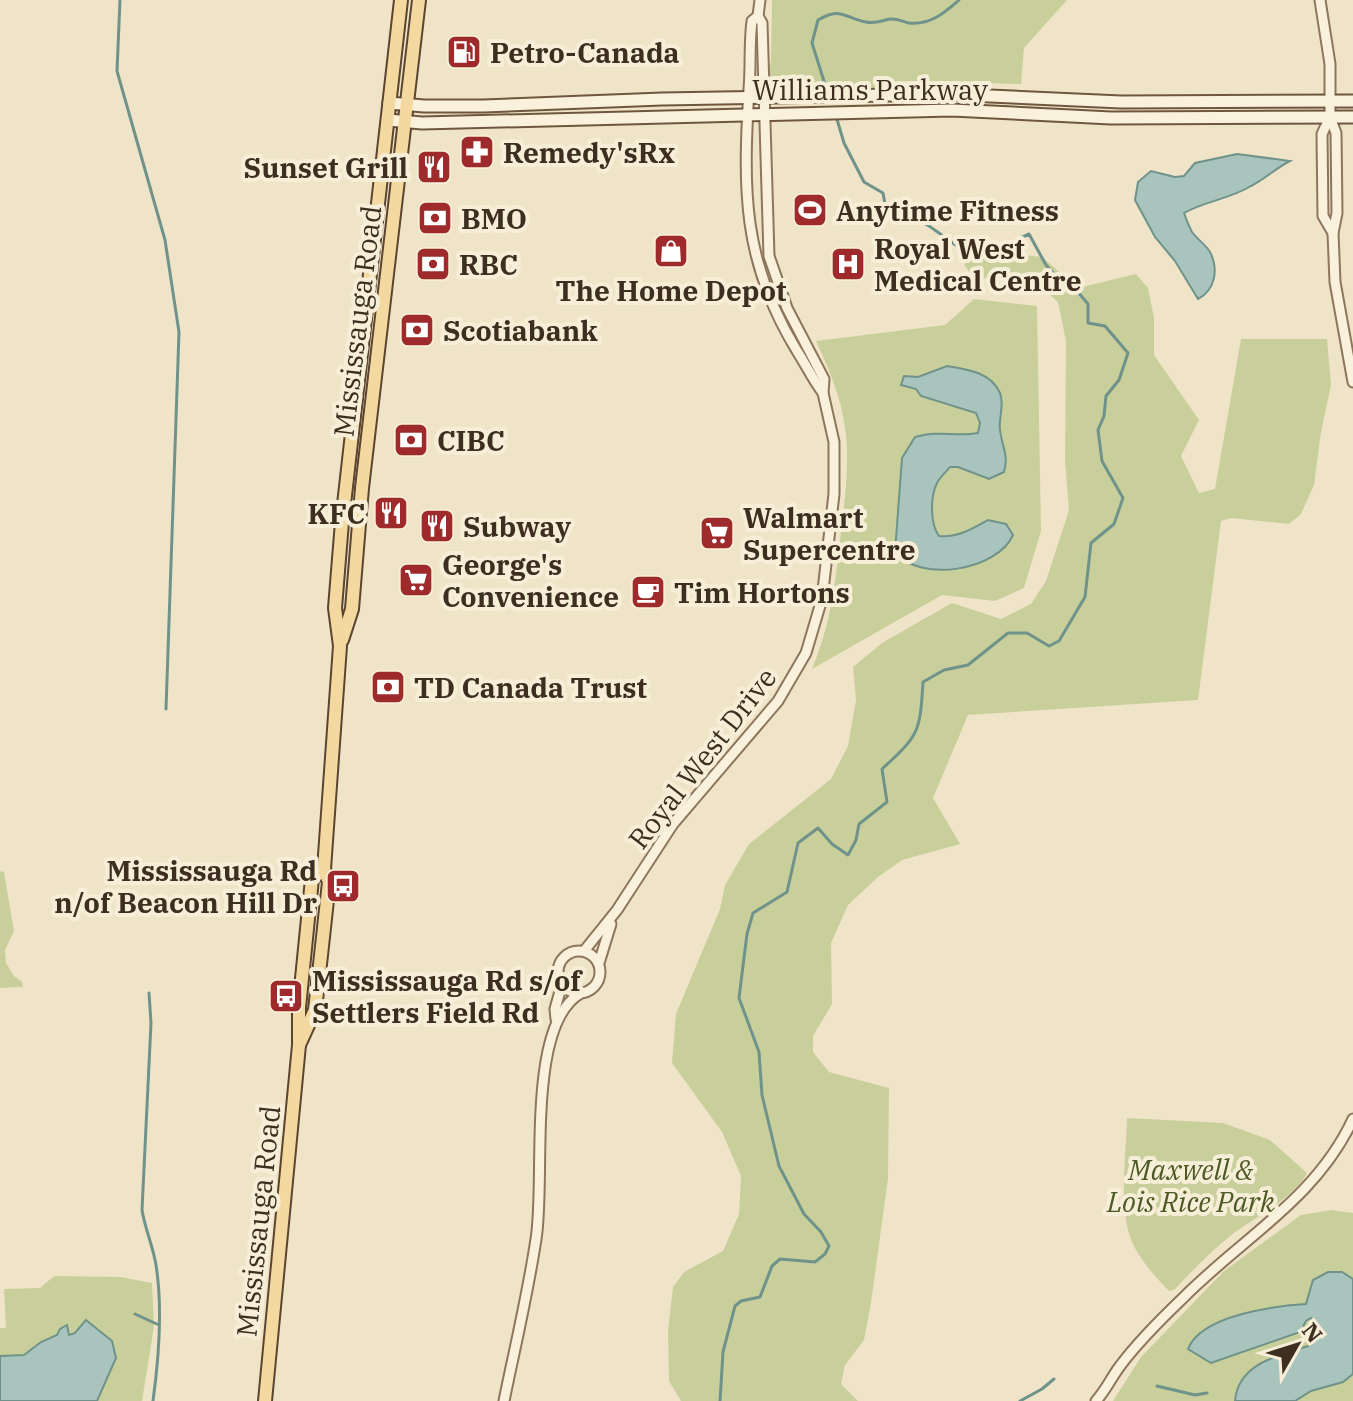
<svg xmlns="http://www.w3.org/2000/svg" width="1353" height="1401" font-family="'IBM Plex Serif',serif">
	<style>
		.green { fill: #c9cf9b }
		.water { fill: #a9c4bc; stroke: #6f938a; stroke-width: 2 }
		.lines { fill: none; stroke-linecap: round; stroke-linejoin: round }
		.stream { stroke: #6f938a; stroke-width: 3 }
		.tertiary-casing { stroke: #8d765c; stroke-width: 13 }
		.secondary-casing { stroke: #6f573f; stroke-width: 15 }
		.primary-casing { stroke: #5b4430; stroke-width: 16 }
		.tertiary { stroke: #faf1dc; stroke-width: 9 }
		.secondary { stroke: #faf1dc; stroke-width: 11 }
		.primary { stroke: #f3d9a0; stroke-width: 12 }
		.labels { text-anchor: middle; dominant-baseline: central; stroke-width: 8; stroke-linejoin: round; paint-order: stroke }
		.poi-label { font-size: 28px; font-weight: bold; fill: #3d2e20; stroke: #f7eed8; text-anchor: start }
		.street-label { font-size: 28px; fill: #3d2e20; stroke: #f7eed8 }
		.park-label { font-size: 28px; font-style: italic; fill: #4d5a26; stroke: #f7eed8 }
	</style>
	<rect width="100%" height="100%" fill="#f0e4c8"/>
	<g class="green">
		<path d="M772 0H1067L1024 48 1021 84 904 81 897 87 780 90 772 85 768 74 771 61Z"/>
		<path d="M984 251 1042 257 1072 283 1082 287 1136 274 1148 288 1154 318V355L1199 420 1181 456 1199 493 1215 489 1241 339H1327L1331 385 1321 432 1314 485 1301 514 1289 524 1231 518 1221 521 1198 700 968 715 933 798 960 844 902 860 878 877 848 905 831 943 832 1004 813 1036V1052L829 1072 889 1088 888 1178 871 1303 864 1340 845 1365 841 1384 858 1401H681L669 1381 668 1331 673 1287 684 1272 723 1251 739 1214 741 1176 722 1132 672 1063 676 1014 720 909 725 885 749 844 831 779 848 746 856 700 853 667 882 643 952 603 1001 619 1031 604 1046 581 1069 510 1065 461 1066 341 1058 302 1035 282 974 277 964 265 968 256Z"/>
		<path d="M974 299 1037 306 1041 531 1024 588 995 601 942 595 812 669C831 624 836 579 841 531 845 497 850 462 845 428 841 397 829 369 816 341L945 325Z"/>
		<path d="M0 871 4 872 14 931 5 950 6 963 14 976 22 982 23 987 0 988Z"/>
		<path d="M1127 1118 1223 1123 1270 1140 1307 1173C1296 1196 1255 1218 1234 1233 1212 1250 1193 1270 1174 1290L1169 1291C1152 1273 1134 1254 1128 1230 1120 1197 1126 1152 1127 1118Z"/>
		<path d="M1331 1210 1353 1213V1401H1113L1141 1357 1224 1271 1301 1215Z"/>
		<path d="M54 1276 121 1277 152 1283 154 1326 142 1401H0V1328H6L4 1289 40 1288Z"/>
	</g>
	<g class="water">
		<path d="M1237 154 1290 161C1276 168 1265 179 1251 186 1230 199 1205 201 1184 213 1186 219 1189 226 1192 232 1197 239 1206 245 1210 252 1219 270 1215 290 1198 299L1175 261 1155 237 1135 200 1138 182 1151 171 1175 177 1184 176 1195 163Z"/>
		<path d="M947 366C966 369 991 372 1000 393 1005 405 998 419 1000 430 1002 447 1009 455 1004 472L989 479 958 467H950C946 472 940 477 937 483 930 497 930 524 939 536 957 538 972 529 988 520L1006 524 1013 535C997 571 920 583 895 552L902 458 915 437C940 430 956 437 978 433L980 423 976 413 921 396 916 389 901 385 904 376 918 377Z"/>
		<path d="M1328 1272H1342L1353 1279V1374L1343 1382 1311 1391 1295 1401H1235C1238 1362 1281 1355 1311 1345L1319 1332 1316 1322 1311 1318 1306 1321 1300 1332 1211 1363 1188 1349C1201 1315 1275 1306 1306 1304L1313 1280Z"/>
		<path d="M86 1320 112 1341 116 1358 97 1401H0V1356L24 1355 41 1342 57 1335 60 1329 67 1325 69 1335 75 1333Z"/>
	</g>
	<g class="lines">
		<g class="stream">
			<path d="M120 0 117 71 165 240 179 332 166 709"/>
			<path d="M828 94 812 43 818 20C841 6 844 18 866 22 875 24 881 21 890 19 897 18 903 22 909 23 931 25 944 13 959 0"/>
			<path d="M149 993 151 1023 142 1210C145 1229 153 1246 156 1265 163 1309 159 1357 153 1401"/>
			<path d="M135 1314 159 1325"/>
			<path d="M1157 1386 1195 1395 1207 1393"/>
			<path d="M720 1401 723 1352 735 1306 741 1301 760 1297 772 1266 780 1259 815 1262 825 1254 829 1246 821 1232 804 1214 779 1166 762 1095 759 1052 739 998 747 934 753 913 787 892 798 843 818 828 832 844 848 855 856 840 859 824 887 802 882 769C919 735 920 733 923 682L944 670 968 665 1008 633H1027L1049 646 1059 641 1085 597 1091 543 1114 524 1123 498 1102 461 1098 430 1104 416 1106 396 1119 380 1128 353 1105 326 1088 323V304L1077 291 1064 285 1046 265 1029 234C1013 240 1005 251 992 260 965 256 950 240 929 226 913 216 910 220 897 204H885L883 193 864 182 844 143 836 116"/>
			<path d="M1020 1401 1042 1389 1054 1379"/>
		</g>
		<g class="tertiary-casing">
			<g id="tertiary">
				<path d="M760 0 758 16 752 21C749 44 751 66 749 89 743 190 742 261 797 351 806 365 813 380 823 393"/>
				<path d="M1320 0 1330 64V117L1336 133 1337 213 1333 233 1335 282 1353 382"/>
				<path d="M1330 117 1322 134 1323 216 1333 233"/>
				<circle cx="579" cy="972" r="21"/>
				<path d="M584 951 617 910 673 824 778 701 806 653 822 599 834 494V442L823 393 824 379 787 308 769 256 762 23 758 16"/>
				<path d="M599 963 611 924"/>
				<path d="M556 1019 555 1009 562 984"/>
				<path d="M504 1401C515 1347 528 1293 536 1239 546 1180 525 1024 581 993"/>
				<path d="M1096 1401C1106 1390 1111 1378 1120 1366 1138 1342 1160 1320 1182 1299 1242 1238 1316 1199 1353 1119"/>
			</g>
		</g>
		<g class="secondary-casing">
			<g id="secondary">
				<path d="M389 103 424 106H484L662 99 945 94 1121 102 1353 101"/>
				<path d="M388 120 422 123 952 110 1111 118 1353 117"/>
			</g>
		</g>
		<g class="primary-casing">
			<g id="primary">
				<path d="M342 640 352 609 362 488 419 0"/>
				<path d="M299 1045 315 1010 329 882 324 869 340 646 335 608 342 522 401 0"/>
				<path d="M265 1401 299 1045V1008L312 879 324 869"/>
			</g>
		</g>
		<use href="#tertiary" class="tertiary"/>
		<use href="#secondary" class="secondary"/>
		<use href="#primary" class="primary"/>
	</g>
	<defs>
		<g id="fuel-square" transform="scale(1.8)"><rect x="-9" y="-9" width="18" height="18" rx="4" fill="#9e2a2b" stroke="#f7eed8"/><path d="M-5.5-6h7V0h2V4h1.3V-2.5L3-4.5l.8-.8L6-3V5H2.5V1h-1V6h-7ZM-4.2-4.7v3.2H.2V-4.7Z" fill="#fff"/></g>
		<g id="pharmacy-square" transform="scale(1.8)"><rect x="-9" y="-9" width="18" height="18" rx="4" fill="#9e2a2b" stroke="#f7eed8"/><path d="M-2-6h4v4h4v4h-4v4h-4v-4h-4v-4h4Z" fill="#fff"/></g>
		<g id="restaurant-square" transform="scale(1.8)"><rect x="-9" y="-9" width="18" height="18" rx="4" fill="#9e2a2b" stroke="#f7eed8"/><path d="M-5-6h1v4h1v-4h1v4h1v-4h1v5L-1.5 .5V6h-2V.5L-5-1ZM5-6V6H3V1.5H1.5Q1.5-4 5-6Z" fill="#fff"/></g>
		<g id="stadium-square" transform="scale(1.8)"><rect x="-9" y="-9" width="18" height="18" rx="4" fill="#9e2a2b" stroke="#f7eed8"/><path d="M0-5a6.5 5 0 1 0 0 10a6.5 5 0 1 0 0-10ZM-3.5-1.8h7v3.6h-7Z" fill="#fff"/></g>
		<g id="bank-square" transform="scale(1.8)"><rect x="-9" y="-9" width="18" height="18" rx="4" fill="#9e2a2b" stroke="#f7eed8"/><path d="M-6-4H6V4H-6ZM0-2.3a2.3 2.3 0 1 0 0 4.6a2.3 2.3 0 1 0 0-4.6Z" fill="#fff"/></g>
		<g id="shop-square" transform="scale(1.8)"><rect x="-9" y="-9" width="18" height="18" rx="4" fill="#9e2a2b" stroke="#f7eed8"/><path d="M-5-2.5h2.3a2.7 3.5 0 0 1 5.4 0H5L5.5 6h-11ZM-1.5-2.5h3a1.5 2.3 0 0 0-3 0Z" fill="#fff"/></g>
		<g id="hospital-square" transform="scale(1.8)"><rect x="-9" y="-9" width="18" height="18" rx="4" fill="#9e2a2b" stroke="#f7eed8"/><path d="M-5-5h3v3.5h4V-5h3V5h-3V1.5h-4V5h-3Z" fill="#fff"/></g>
		<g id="supermarket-square" transform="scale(1.8)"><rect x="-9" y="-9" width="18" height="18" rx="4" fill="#9e2a2b" stroke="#f7eed8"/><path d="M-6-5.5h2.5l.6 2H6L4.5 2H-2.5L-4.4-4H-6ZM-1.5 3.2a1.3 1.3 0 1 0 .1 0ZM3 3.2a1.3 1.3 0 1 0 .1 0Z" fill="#fff"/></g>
		<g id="cafe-square" transform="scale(1.8)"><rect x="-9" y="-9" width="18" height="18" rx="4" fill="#9e2a2b" stroke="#f7eed8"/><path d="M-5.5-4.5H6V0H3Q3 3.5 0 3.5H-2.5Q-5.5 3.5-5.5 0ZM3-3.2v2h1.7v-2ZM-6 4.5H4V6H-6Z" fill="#fff"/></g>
		<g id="bus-square" transform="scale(1.8)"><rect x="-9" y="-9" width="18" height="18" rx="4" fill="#9e2a2b" stroke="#f7eed8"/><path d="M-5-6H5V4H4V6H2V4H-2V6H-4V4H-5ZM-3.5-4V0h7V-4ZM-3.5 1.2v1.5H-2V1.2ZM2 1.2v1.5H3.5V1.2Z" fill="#fff"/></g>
	</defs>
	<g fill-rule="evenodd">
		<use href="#fuel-square" x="464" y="52"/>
		<use href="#pharmacy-square" x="477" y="152"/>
		<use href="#restaurant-square" x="434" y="167"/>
		<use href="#stadium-square" x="810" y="210"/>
		<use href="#bank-square" x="435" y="218"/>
		<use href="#shop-square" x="671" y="251"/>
		<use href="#bank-square" x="433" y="264"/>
		<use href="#hospital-square" x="848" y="264"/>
		<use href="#bank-square" x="417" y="330"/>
		<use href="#bank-square" x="411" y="440"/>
		<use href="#restaurant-square" x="391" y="513"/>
		<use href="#restaurant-square" x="437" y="526"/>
		<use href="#supermarket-square" x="717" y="533"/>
		<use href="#supermarket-square" x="416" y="580"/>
		<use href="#cafe-square" x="648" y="592"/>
		<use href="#bank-square" x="388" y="687"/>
		<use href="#bus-square" x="343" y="886"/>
		<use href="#bus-square" x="286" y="996"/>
	</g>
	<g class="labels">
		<g class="poi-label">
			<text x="490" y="52">Petro-Canada</text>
			<text x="503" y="152">Remedy'sRx</text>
			<text x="408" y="167" text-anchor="end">Sunset Grill</text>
			<text x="836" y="210">Anytime Fitness</text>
			<text x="461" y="218">BMO</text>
			<text x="874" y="248">Royal West<tspan x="874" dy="32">Medical Centre</tspan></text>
			<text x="459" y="264">RBC</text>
			<text x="671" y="290" text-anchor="middle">The Home Depot</text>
			<text x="443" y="330">Scotiabank</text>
			<text x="437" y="440">CIBC</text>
			<text x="365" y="513" text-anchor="end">KFC</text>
			<text x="743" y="517">Walmart<tspan x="743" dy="32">Supercentre</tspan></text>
			<text x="463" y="526">Subway</text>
			<text x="442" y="564">George's<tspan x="442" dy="32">Convenience</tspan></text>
			<text x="674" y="592">Tim Hortons</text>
			<text x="414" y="687">TD Canada Trust</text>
			<text x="317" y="870" text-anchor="end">Mississauga Rd<tspan x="317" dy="32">n/of Beacon Hill Dr</tspan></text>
			<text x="312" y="980">Mississauga Rd s/of<tspan x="312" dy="32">Settlers Field Rd</tspan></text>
		</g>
		<g class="street-label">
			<text x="870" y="89">Williams Parkway</text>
			<text transform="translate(357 321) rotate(-83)">Mississauga Road</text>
			<text transform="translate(702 758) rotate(-52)">Royal West Drive</text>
			<text transform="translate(258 1221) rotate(-84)">Mississauga Road</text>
		</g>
		<g class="park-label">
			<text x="1191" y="1169">Maxwell &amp;<tspan x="1191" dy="32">Lois Rice Park</tspan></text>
		</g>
	</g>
	<g transform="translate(1297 1345) rotate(51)" stroke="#f7eed8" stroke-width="6" paint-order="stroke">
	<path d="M0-6L14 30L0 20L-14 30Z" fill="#3d2e20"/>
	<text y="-12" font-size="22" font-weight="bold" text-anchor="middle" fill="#3d2e20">N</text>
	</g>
</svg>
